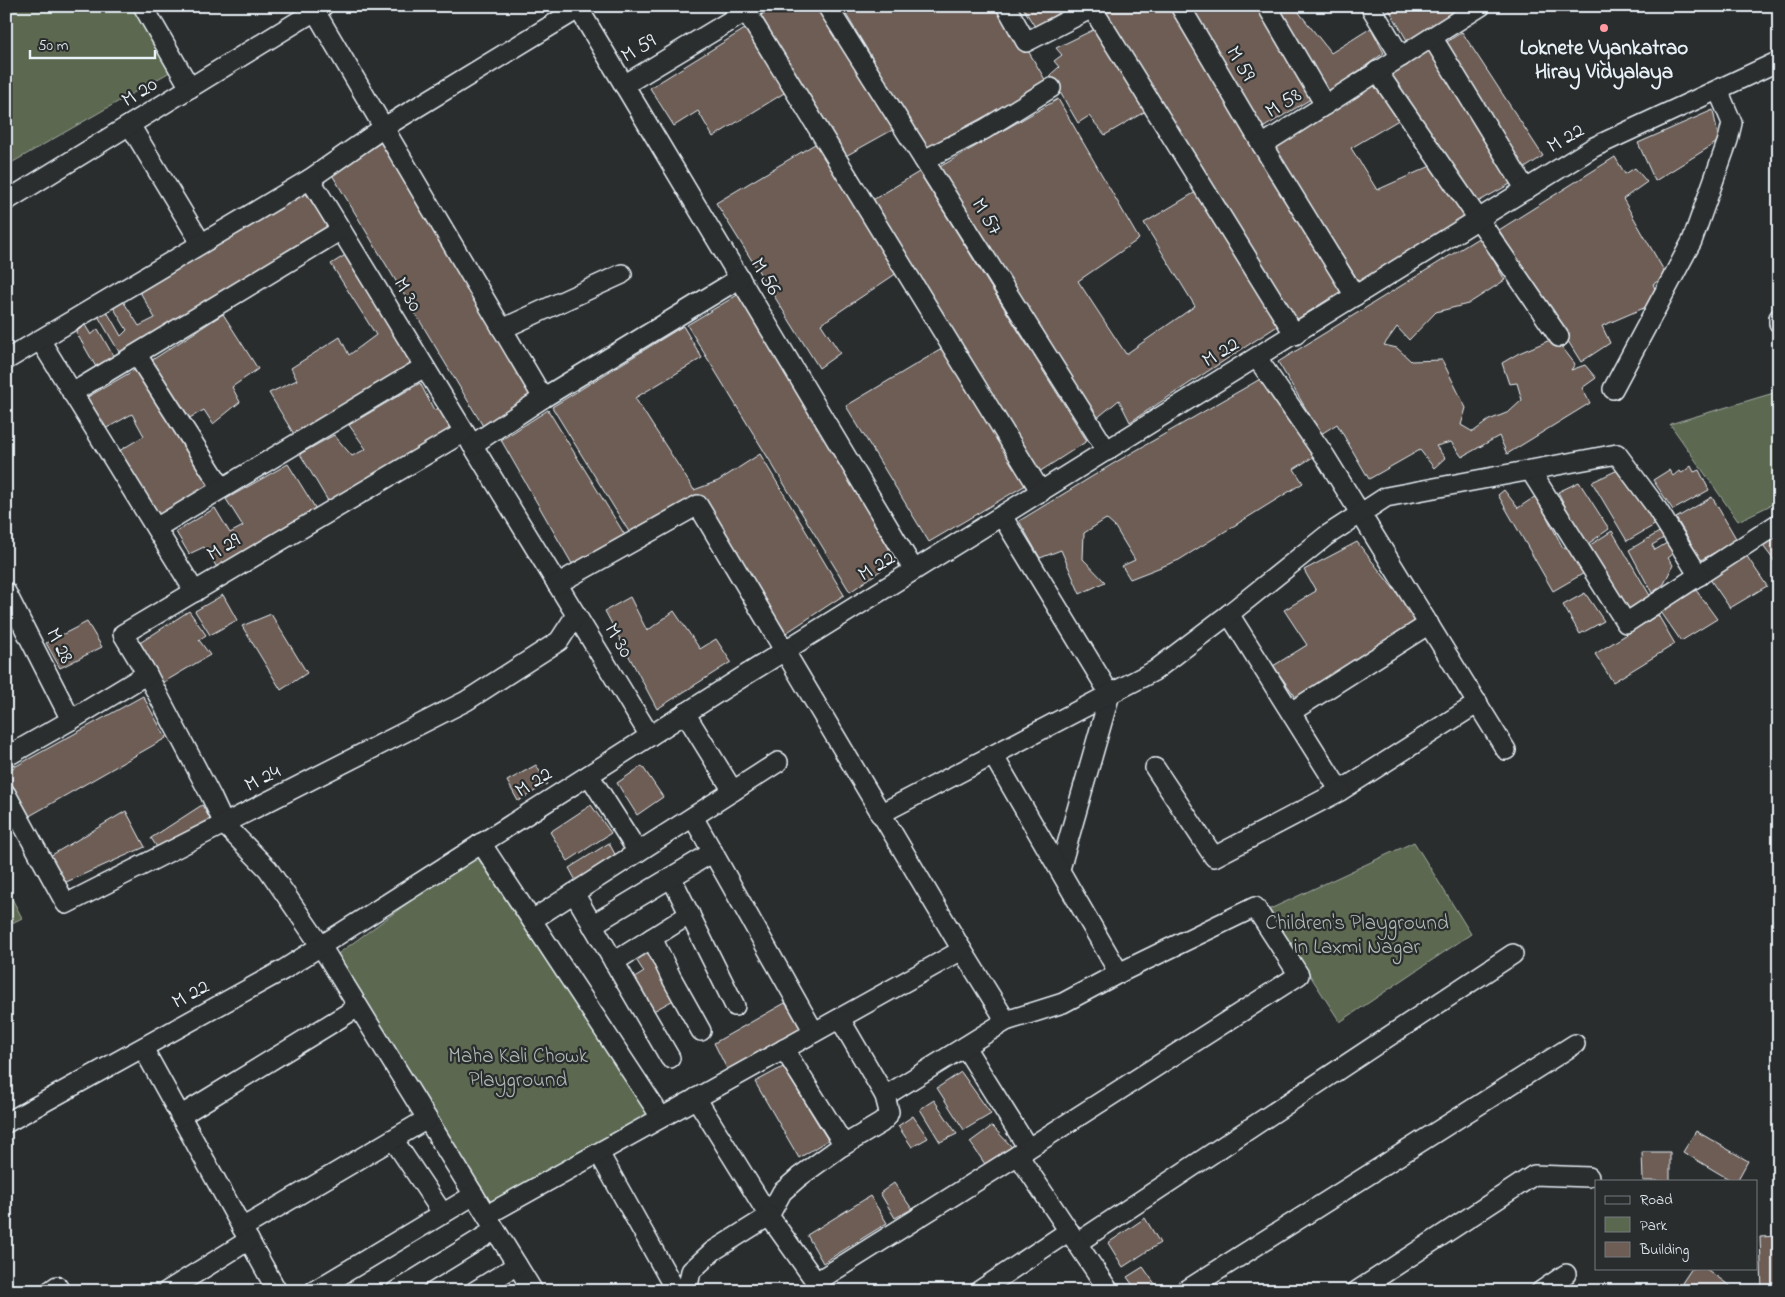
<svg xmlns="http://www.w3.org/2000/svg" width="1785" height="1297" font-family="'Indie Flower',sans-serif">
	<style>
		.green { fill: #5b6850; stroke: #a2aca4 }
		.building { fill: #6d5d54; stroke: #e8f1f8 }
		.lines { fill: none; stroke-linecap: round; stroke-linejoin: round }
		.minor-casing { stroke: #e8f1f8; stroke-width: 22 }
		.minor { stroke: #2a2d2e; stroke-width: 19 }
		.poi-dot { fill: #ff9aa2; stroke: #2a2d2e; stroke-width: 2 }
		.labels { text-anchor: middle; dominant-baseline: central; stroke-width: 4.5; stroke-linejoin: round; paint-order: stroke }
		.street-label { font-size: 21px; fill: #e8f1f8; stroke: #2a2d2e }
		.poi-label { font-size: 21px; font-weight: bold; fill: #e8f1f8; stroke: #2a2d2e }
		.park-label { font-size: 21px; fill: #b0bab5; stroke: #2a2d2e }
	</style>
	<rect width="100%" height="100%" fill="#2a2d2e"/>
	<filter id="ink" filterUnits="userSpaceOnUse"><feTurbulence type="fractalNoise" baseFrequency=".02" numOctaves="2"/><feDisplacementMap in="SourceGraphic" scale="10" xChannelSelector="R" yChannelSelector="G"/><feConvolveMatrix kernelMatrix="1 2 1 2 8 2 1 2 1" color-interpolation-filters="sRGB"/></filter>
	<g filter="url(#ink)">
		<g class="green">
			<path d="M6 6H139L175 69 6 166Z"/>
			<path d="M1777 392 1779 394V501L1738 521 1670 424Z"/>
			<path d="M1414 842 1471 934 1340 1022 1268 910Z"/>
			<path d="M475 854 651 1119 492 1206 335 956Z"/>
			<path d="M6 887 22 918 6 926Z"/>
		</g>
		<g class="building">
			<path d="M778 6H819L896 128 842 158 755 18Z"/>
			<path d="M841 6H1002L1047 83 926 148Z"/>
			<path d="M1022 6H1070L1035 27Z"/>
			<path d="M1103 6H1171L1341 291 1293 322Z"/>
			<path d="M1187 6H1259L1314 97 1261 129Z"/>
			<path d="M1274 6H1301L1297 10 1331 53 1371 28 1384 53 1326 94Z"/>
			<path d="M1387 6H1464L1408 42Z"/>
			<path d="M748 27 789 90 713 137 698 111 674 126 650 88Z"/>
			<path d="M1097 28 1146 111 1105 135 1089 116 1078 123 1050 75 1059 67 1054 61 1062 55 1056 48Z"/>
			<path d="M1462 32 1543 156 1519 172 1442 45Z"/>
			<path d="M1431 49 1512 183 1474 204 1387 76Z"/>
			<path d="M1376 80 1402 118 1351 148 1377 190 1433 165 1467 217 1359 282 1272 145Z"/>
			<path d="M1058 99 1139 239 1078 281 1126 354 1195 306 1144 223 1199 190 1279 325 1130 422 1119 400 1096 419 936 169Z"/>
			<path d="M1713 110 1719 141 1655 181 1638 143Z"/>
			<path d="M820 141 900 271 821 324 840 353 819 368 716 203Z"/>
			<path d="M382 142 534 394 483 426 331 173Z"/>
			<path d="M1615 157 1625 174 1635 168 1647 182 1623 199 1667 276 1653 284 1660 301 1602 326 1610 343 1581 362 1499 230Z"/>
			<path d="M919 172 1087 441 1036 474 871 201Z"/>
			<path d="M305 192 331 231 100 374 76 332 85 325 91 335 98 329 115 359 122 357 98 316 106 310 121 336 127 330 113 307 123 301 139 326 155 318 140 292Z"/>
			<path d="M1480 237 1505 280 1468 304 1436 312 1409 340 1397 327 1384 345 1397 348 1411 361 1442 360 1466 408 1461 425 1473 432 1489 420 1509 412 1522 400 1517 383 1509 384 1502 363 1519 353 1555 338 1575 364 1571 370 1585 365 1596 378 1582 388 1590 403 1507 454 1499 436 1462 457 1451 442 1436 446 1445 458 1434 468 1420 450 1369 479 1337 424 1321 434 1278 362Z"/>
			<path d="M347 254 419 365 295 436 269 393 297 380 291 368 340 337 349 355 376 335 331 264Z"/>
			<path d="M739 294 900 557 850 592 687 325Z"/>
			<path d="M223 314 258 369 232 387 240 402 213 424 204 410 184 421 146 364Z"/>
			<path d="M683 326 702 358 635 398 694 490 718 481 760 454 844 595 783 635 700 495 631 535 552 407Z"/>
			<path d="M945 347 1031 482 929 542 846 406Z"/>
			<path d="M138 368 218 487 161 521 119 451 144 436 132 414 105 429 86 398Z"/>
			<path d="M1262 378 1313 457 1294 469 1303 483 1179 560 1130 579 1122 566 1135 560 1115 527 1106 519 1084 533 1083 559 1105 582 1080 594 1061 550 1040 558 1019 521 1116 462Z"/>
			<path d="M420 383 434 410 442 406 455 429 328 501 300 454 334 435 352 456 366 449 349 425Z"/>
			<path d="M548 410 628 540 575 569 501 440Z"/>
			<path d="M288 464 319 514 220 572 204 547 189 554 176 532 215 508 230 533 243 526 226 499Z"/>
			<path d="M1691 466 1694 472 1699 470 1709 490 1673 510 1653 480 1669 470 1673 476 1679 471 1682 473Z"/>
			<path d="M1620 469 1658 523 1627 541 1592 482Z"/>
			<path d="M1579 482 1609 529 1585 546 1558 492Z"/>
			<path d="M1504 490 1518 508 1536 496 1563 548 1570 545 1586 572 1553 591 1498 495Z"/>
			<path d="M1712 497 1737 540 1701 560 1676 518Z"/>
			<path d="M1612 531 1652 599 1625 615 1587 547Z"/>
			<path d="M1661 531 1664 538 1652 545 1655 550 1667 543 1673 554 1668 558 1673 565 1664 584 1652 593 1629 550Z"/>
			<path d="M1779 531V567L1760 542Z"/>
			<path d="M1357 542 1418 620 1298 700 1273 666 1307 645 1284 610 1316 591 1304 570Z"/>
			<path d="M1744 552 1767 586 1730 608 1707 575Z"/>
			<path d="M1696 590 1717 619 1681 641 1661 612Z"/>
			<path d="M1585 593 1604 621 1580 634 1563 605Z"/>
			<path d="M223 595 237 620 210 635 195 611Z"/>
			<path d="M630 597 647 631 674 611 700 649 716 639 731 662 657 709 605 611Z"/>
			<path d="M189 611 206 635 199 640 210 655 159 685 135 646Z"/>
			<path d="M271 614 307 673 281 690 242 626Z"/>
			<path d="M1658 615 1675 644 1613 682 1595 654Z"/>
			<path d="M87 622 102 647 60 668 46 643Z"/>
			<path d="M143 696 166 738 26 818 7 771Z"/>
			<path d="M536 765 547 784 518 801 507 781Z"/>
			<path d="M642 766 663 797 637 815 617 783Z"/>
			<path d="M202 805 213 824 159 850 151 838Z"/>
			<path d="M591 805 611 833 568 861 550 832Z"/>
			<path d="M126 811 145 847 64 883 50 856Z"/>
			<path d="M609 843 618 860 579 886 569 868Z"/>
			<path d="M651 949 679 997 648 1014 630 981 644 972 635 958Z"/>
			<path d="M785 1003 804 1030 730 1075 714 1043Z"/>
			<path d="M783 1067 828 1140 799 1158 755 1082Z"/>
			<path d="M961 1072 991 1114 964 1130 937 1088Z"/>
			<path d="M934 1100 957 1134 940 1142 920 1109Z"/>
			<path d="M913 1116 928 1138 912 1147 898 1126Z"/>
			<path d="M992 1126 1012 1147 985 1164 970 1142Z"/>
			<path d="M1696 1131 1748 1161 1737 1181H1732L1683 1152Z"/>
			<path d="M1642 1152H1670V1181H1643Z"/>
			<path d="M894 1183 912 1209 895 1218 880 1193Z"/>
			<path d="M870 1196 887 1223 823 1263 807 1235Z"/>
			<path d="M1145 1218 1160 1243 1123 1267 1108 1243Z"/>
			<path d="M1779 1236V1291H1762L1760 1237Z"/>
			<path d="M1143 1267 1160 1291H1137L1127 1277Z"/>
			<path d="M1692 1268H1705L1737 1291H1693L1682 1283Z"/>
		</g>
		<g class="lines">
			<g class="minor-casing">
				<g id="minor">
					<path d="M143 6 190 88"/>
					<path d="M577 6 914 570"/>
					<path d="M827 6 1107 451"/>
					<path d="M1006 6 1026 42 1092 8 1295 335"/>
					<path d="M1180 6 1262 145"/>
					<path d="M1267 6 1325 105"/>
					<path d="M1370 6 1401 57"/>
					<path d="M315 11 543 398"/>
					<path d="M746 11 1041 492"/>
					<path d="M1432 37 1526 190"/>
					<path d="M1377 71 1559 337"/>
					<path d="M624 85 755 6"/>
					<path d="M130 125 201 243"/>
					<path d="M924 160 985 129 1051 88"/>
					<path d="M310 179 383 128 578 9"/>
					<path d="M6 201 323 6"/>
					<path d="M1355 296 1262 145 1481 6"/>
					<path d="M1779 318V323"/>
					<path d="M502 329 622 274"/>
					<path d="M40 340 195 592"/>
					<path d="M137 355 222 488"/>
					<path d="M1257 358 1325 456 1506 750"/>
					<path d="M6 360 310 179 650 736"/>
					<path d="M1613 389 1692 241 1728 140 1732 123 1718 90"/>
					<path d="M72 393 341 230"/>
					<path d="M472 445 543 398 740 278"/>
					<path d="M1530 470 1626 623 1779 523"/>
					<path d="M1002 516 1110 694 1060 869"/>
					<path d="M156 528 424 367"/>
					<path d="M6 592 71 720"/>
					<path d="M1229 614 1340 791 1478 703"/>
					<path d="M147 674 211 796 224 824 268 869 321 946 533 1291"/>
					<path d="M1291 712 1429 624"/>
					<path d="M993 755 1119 973"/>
					<path d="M6 757 71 720 147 674 123 634 464 432"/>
					<path d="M1155 768 1214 857 1340 791"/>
					<path d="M589 775 638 852"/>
					<path d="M733 791 778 762"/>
					<path d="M6 794 66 904 466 701 559 641 576 615"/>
					<path d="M880 814 1154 671 1229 614 1326 536 1386 497 1617 454 1654 504 1699 576"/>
					<path d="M693 817 814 1032"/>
					<path d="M481 843 661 1117"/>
					<path d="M671 877 735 1006"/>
					<path d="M574 893 670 1058"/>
					<path d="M532 920 733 791 685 713"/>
					<path d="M592 925 713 852"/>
					<path d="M652 938 671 977 701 1031"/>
					<path d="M962 950 1006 1021"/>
					<path d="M614 962 690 914"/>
					<path d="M965 1047 1028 1148"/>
					<path d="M143 1048 277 1291"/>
					<path d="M784 1049 844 1145"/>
					<path d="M885 1096 1006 1021 1063 1003 1119 973 1255 907 1299 975 1018 1155"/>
					<path d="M696 1098 769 1216"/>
					<path d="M180 1116 358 1007"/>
					<path d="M6 1123 283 970 744 676 1594 147 1779 61"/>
					<path d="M393 1139 443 1214"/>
					<path d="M599 1153 676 1291"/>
					<path d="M487 1215 962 950 698 505 557 584"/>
					<path d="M769 1216 782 1192 799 1177 839 1148 881 1123 887 1117 889 1112 885 1096 840 1019"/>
					<path d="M242 1228 427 1119"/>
					<path d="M1077 1243 1513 954"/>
					<path d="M50 1291 57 1286 60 1291"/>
					<path d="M167 1291 249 1240"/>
					<path d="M314 1291 474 1195"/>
					<path d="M396 1291 495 1230"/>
					<path d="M475 1291 517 1265"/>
					<path d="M687 1291 691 1271 713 1251 769 1216 816 1282 1018 1155 1109 1291"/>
					<path d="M979 1291 1069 1231"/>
					<path d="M1185 1291 1575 1044"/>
					<path d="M1357 1291 1534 1175 1589 1177"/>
					<path d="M1541 1291 1566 1274"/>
				</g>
			</g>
			<use href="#minor" class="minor"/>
		</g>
	</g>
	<circle class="poi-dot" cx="1604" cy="28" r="5"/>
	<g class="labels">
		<g class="street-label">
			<text transform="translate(639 49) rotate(-31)">M 59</text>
			<text transform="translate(1240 64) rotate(59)">M 59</text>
			<text transform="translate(140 93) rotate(-32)">M 20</text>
			<text transform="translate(1284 104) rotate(-32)">M 58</text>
			<text transform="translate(1566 139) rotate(-31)">M 22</text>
			<text transform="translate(986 217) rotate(58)">M 57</text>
			<text transform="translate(765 277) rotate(59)">M 56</text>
			<text transform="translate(407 295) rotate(59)">M 30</text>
			<text transform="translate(1221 353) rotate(-32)">M 22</text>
			<text transform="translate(224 548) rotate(-31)">M 29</text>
			<text transform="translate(877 567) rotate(-32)">M 22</text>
			<text transform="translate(618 641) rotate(59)">M 30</text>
			<text transform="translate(59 646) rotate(63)">M 28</text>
			<text transform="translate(263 779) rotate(-27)">M 24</text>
			<text transform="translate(534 783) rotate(-33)">M 22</text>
			<text transform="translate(191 995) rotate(-29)">M 22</text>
		</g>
		<g class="poi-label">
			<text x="1604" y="49">Loknete Vyankatrao<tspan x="1604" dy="24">Hiray Vidyalaya</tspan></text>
		</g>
		<g class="park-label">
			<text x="1357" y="924">Children's Playground<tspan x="1357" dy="24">in Laxmi Nagar</tspan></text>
			<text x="518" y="1057">Maha Kali Chowk<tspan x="518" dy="24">Playground</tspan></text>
		</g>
	</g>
	<rect width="1785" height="1297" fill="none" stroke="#2a2d2e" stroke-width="25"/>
	<rect x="12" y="12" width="1760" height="1272" fill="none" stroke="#e8f1f8" stroke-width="2" filter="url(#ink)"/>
	<rect x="1595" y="1180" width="162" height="90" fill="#2a2d2e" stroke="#767b7f"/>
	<rect x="1605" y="1196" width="25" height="8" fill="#2a2d2e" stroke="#767b7f"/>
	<text x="1640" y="1204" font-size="15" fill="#e8f1f8">Road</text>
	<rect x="1605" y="1217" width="25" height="15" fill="#5b6850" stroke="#767b7f"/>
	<text x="1640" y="1230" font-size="15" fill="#e8f1f8">Park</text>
	<rect x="1605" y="1242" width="25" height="15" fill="#6d5d54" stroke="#767b7f"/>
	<text x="1640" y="1254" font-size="15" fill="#e8f1f8">Building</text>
	<path d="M30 50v8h125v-8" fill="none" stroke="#e8f1f8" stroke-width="2.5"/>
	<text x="38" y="50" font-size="15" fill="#e8f1f8" stroke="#2a2d2e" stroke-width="4" paint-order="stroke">50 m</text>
</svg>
